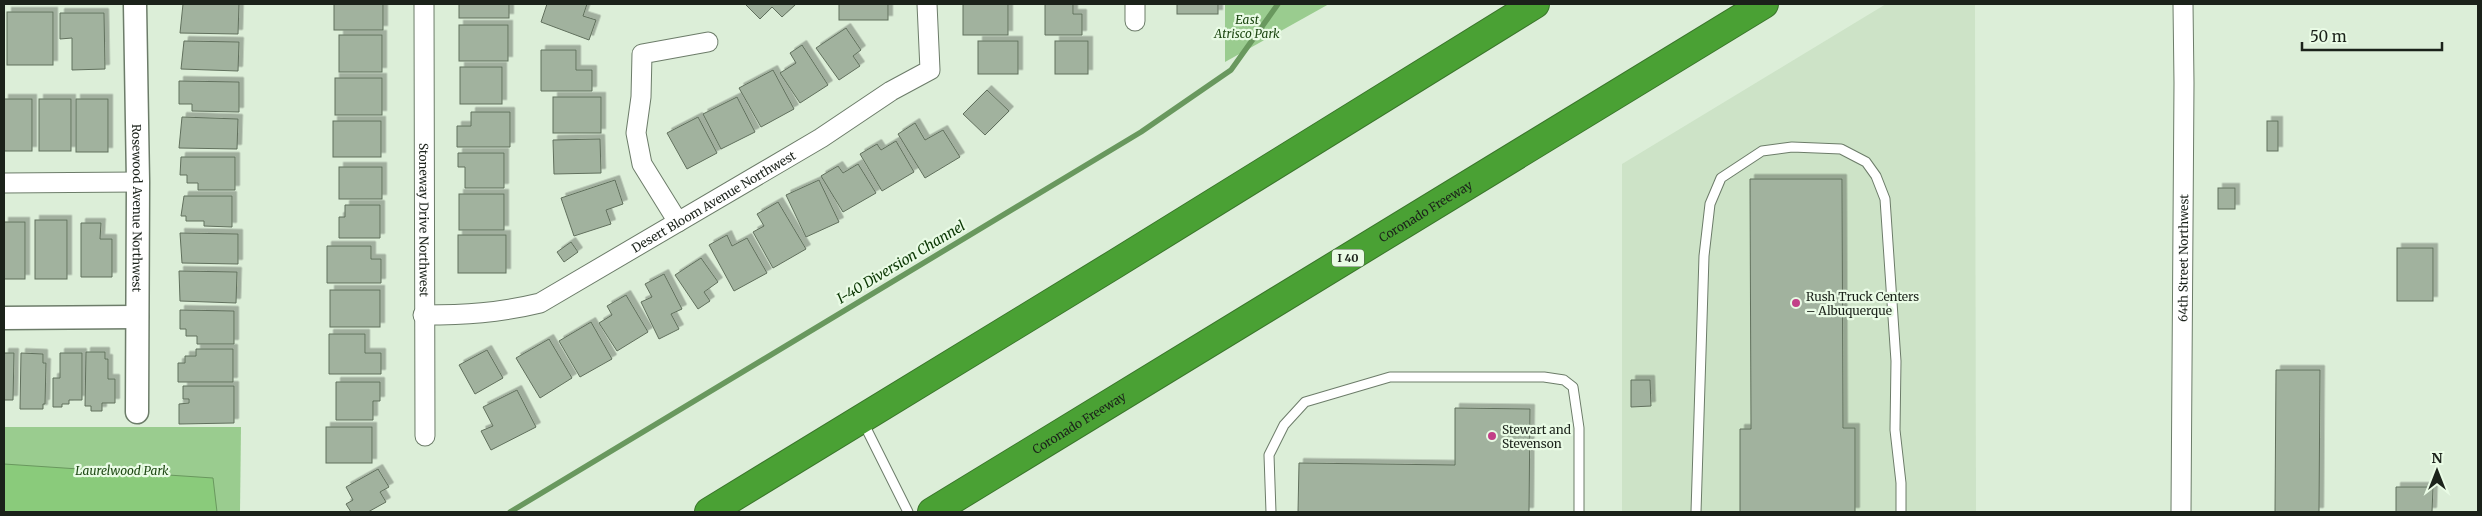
<svg xmlns="http://www.w3.org/2000/svg" width="2482" height="516" font-family="Merriweather,serif">
	<style>
		.built { fill: #cde3c7 }
		.green { fill: #9acc8f }
		.water { fill: #8acb7b; stroke: #69985e }
		.lines { fill: none; stroke-linecap: round; stroke-linejoin: round }
		.stream { stroke: #69985e; stroke-width: 5.5 }
		.building { fill: #a1b29e; stroke: #61705d; filter: url(#shadow) }
		.service-casing { stroke: #6c7c69; stroke-width: 11 }
		.minor-casing { stroke: #6c7c69; stroke-width: 21 }
		.tertiary-casing { stroke: #6c7c69; stroke-width: 25 }
		.motorway-casing { stroke: #3a752b; stroke-width: 30 }
		.service { stroke: #fff; stroke-width: 9 }
		.minor { stroke: #fff; stroke-width: 19 }
		.tertiary { stroke: #fff; stroke-width: 22 }
		.motorway { stroke: #4aa134; stroke-width: 28 }
		.poi-dot { fill: #c24088; stroke: #e9fbe5; stroke-width: 2 }
		.labels { text-anchor: middle; dominant-baseline: central; stroke-width: 4.5; stroke-linejoin: round; paint-order: stroke }
		.shield { fill: #e9fbe5; stroke: #596357; stroke-width: 1 }
		.shield-label { font-size: 11px; font-weight: bold; fill: #1b221a }
		.park-label { font-size: 12px; font-style: italic; fill: #1e4813; stroke: #e9fbe5 }
		.street-label { font-size: 12px; fill: #1b221a; stroke: #e9fbe5 }
		.poi-label { font-size: 12px; fill: #1b221a; stroke: #e9fbe5; text-anchor: start }
		.water-label { font-size: 14px; font-style: italic; fill: #083500; stroke: #e9fbe5 }
	</style>
	<defs>
		<filter id="shadow"><feDropShadow dx="4.5" dy="-4.5" stdDeviation="0" flood-color="#0004"/></filter>
	</defs>
	<rect width="100%" height="100%" fill="#dceed8"/>
	<path class="built" d="M1886 4H1975L1976 512H1622V164Z"/>
	<g class="green">
		<path d="M1225 4H1329L1225 62Z"/>
		<path d="M4 427H241L240 512H4Z"/>
	</g>
	<path class="water" d="M4 464 213 478 217 512H4Z"/>
	<g class="lines">
		<path class="stream" d="M510 512 1141 132 1231 70 1278 4"/>
	</g>
	<g class="building">
		<path d="M183 4H239L238 34 180 33Z"/>
		<rect x="334" y="4" width="49" height="26"/>
		<rect x="459" y="4" width="50" height="14"/>
		<path d="M547 4H587L583 16 596 20 589 40 541 22Z"/>
		<path d="M745 4H796L782 17 772 7 760 19Z"/>
		<rect x="839" y="4" width="49" height="16"/>
		<rect x="963" y="4" width="45" height="31"/>
		<path d="M1045 4H1073V14H1082V35H1045Z"/>
		<rect x="1177" y="4" width="41" height="10"/>
		<rect x="7" y="12" width="46" height="53"/>
		<path d="M60 13H104L105 69 72 70V38L60 39Z"/>
		<rect x="459" y="25" width="49" height="36"/>
		<path d="M846 28 861 50 853 56 860 66 839 80 816 48Z"/>
		<rect x="339" y="35" width="43" height="37"/>
		<path d="M184 41 239 42 238 71 181 69Z"/>
		<rect x="978" y="41" width="40" height="33"/>
		<rect x="1055" y="41" width="33" height="33"/>
		<path d="M802 45 828 85 800 103 780 73 796 63 790 53Z"/>
		<path d="M541 50H576V70H592V91H541Z"/>
		<rect x="460" y="67" width="42" height="37"/>
		<path d="M773 70 794 109 761 127 739 88Z"/>
		<rect x="335" y="78" width="47" height="37"/>
		<path d="M179 81 239 82V112L192 111V104H179Z"/>
		<path d="M987 90 1009 111 985 135 963 114Z"/>
		<rect x="553" y="97" width="48" height="36"/>
		<path d="M737 97 755 132 721 149 703 114Z"/>
		<rect x="4" y="99" width="28" height="52"/>
		<rect x="39" y="99" width="32" height="52"/>
		<rect x="76" y="99" width="32" height="53"/>
		<path d="M471 112H510V147H457V126H471Z"/>
		<path d="M182 117 238 119 237 149 179 148Z"/>
		<path d="M698 117 717 153 687 169 667 133Z"/>
		<rect x="333" y="121" width="48" height="36"/>
		<rect x="2267" y="121" width="11" height="30"/>
		<path d="M915 123 925 140 943 130 960 157 925 178 898 134Z"/>
		<path d="M600 139 601 173 554 174 553 140Z"/>
		<path d="M896 141 914 172 882 191 860 154 877 144 881 150Z"/>
		<path d="M458 153H504V188H465V167H458Z"/>
		<path d="M181 157H235V190H198V183H187V175H180Z"/>
		<path d="M858 164 876 193 843 212 821 176 838 166 843 173Z"/>
		<rect x="339" y="167" width="43" height="32"/>
		<path d="M1750 179H1842L1843 428H1855V512H1740V429H1751Z"/>
		<path d="M615 180 623 204 606 210 611 224 574 236 561 198Z"/>
		<path d="M819 180 839 222 806 237 786 195Z"/>
		<rect x="2218" y="188" width="17" height="21"/>
		<rect x="459" y="194" width="45" height="36"/>
		<path d="M184 196H232V227L204 226V221H186V216H181Z"/>
		<path d="M778 202 806 249 773 268 753 232 764 226 757 214Z"/>
		<path d="M345 205H380V238H339V217H345Z"/>
		<rect x="35" y="220" width="32" height="59"/>
		<rect x="4" y="222" width="21" height="57"/>
		<path d="M81 223H101L100 239H112V277H81Z"/>
		<path d="M180 233 238 234V264L182 263Z"/>
		<rect x="458" y="235" width="48" height="38"/>
		<path d="M727 235 732 246 747 238 767 273 734 291 709 245Z"/>
		<path d="M571 242 578 252 564 262 557 252Z"/>
		<path d="M327 246H371V259H381V283H327Z"/>
		<rect x="2397" y="248" width="36" height="53"/>
		<path d="M701 258 718 282 704 292 710 301 698 309 675 275Z"/>
		<path d="M179 271 237 272 236 303 180 301Z"/>
		<path d="M664 274 682 309 671 314 679 329 659 339 641 302 652 297 645 284Z"/>
		<rect x="330" y="290" width="50" height="37"/>
		<path d="M626 295 648 332 617 351 599 323 612 315 607 306Z"/>
		<path d="M180 310 234 311V344H197V336H186V329H180Z"/>
		<path d="M591 322 612 359 580 377 559 341Z"/>
		<path d="M329 334H365V353H381V374H329Z"/>
		<path d="M549 339 572 378 540 398 516 358Z"/>
		<path d="M196 349H233V382H178V363H185V356H196Z"/>
		<path d="M487 350 503 378 475 394 459 365Z"/>
		<path d="M86 352H105V359H108V379H115V403H102V411H91V406H85Z"/>
		<path d="M4 353H14L13 400H4Z"/>
		<path d="M21 353 43 354V363H46L45 404H43V409H20Z"/>
		<path d="M60 353H82V400H69V404H62V407H53V378H60Z"/>
		<path d="M2276 370H2320L2319 512H2275Z"/>
		<path d="M1631 380H1650L1651 406 1631 407Z"/>
		<path d="M336 382H380V401H373V420H336Z"/>
		<path d="M183 386H234V423L179 424V404L189 403V399H183Z"/>
		<path d="M517 390 536 427 491 450 481 431 493 426 483 407Z"/>
		<path d="M1455 408 1530 409 1529 512H1298L1299 463 1455 465Z"/>
		<rect x="326" y="427" width="46" height="36"/>
		<path d="M378 469 389 487 380 492 386 502 368 512H351L346 504 353 500 346 487Z"/>
		<path d="M2396 487H2433L2432 512H2396Z"/>
	</g>
	<g class="lines">
		<g class="service-casing">
			<g id="service">
				<path d="M863 422 908 512"/>
				<path d="M1271 512 1269 455 1284 425 1305 402 1390 377H1544L1564 380 1573 387 1579 428V512"/>
				<path d="M1696 512 1704 256 1710 204 1721 178 1762 151 1792 147 1841 149 1866 162 1876 176 1885 199 1896 361 1895 430 1901 483V512"/>
			</g>
		</g>
		<g class="minor-casing">
			<g id="minor">
				<path id="s1" d="M424 4 425 436"/>
				<path d="M1135 4V21"/>
				<path d="M4 183 138 182"/>
				<path d="M678 222 642 164 636 133 641 97 642 54 708 42"/>
				<path id="s2" d="M423 315C465 315 499 313 540 303L821 138 891 91 930 70 927 4"/>
				<path id="s3" d="M2181 512 2184 83 2183 4"/>
			</g>
		</g>
		<g class="tertiary-casing">
			<g id="tertiary">
				<path id="s4" d="M135 4 138 182 137 412"/>
				<path d="M4 318 137 317"/>
			</g>
		</g>
		<g class="motorway-casing">
			<g id="motorway">
				<path d="M709 512 1115 264 1535 4"/>
				<path id="s5" d="M932 512 1764 4"/>
			</g>
		</g>
		<use href="#service" class="service"/>
		<use href="#minor" class="minor"/>
		<use href="#tertiary" class="tertiary"/>
		<use href="#motorway" class="motorway"/>
	</g>
	<g class="poi-dot">
		<circle cx="1796" cy="303" r="5"/>
		<circle cx="1492" cy="436" r="5"/>
	</g>
	<g class="labels">
		<rect class="shield" x="1332" y="249.5" width="32" height="17" rx="4"/>
		<g class="shield-label">
			<text x="1348" y="258">I 40</text>
		</g>
		<g class="park-label">
			<text x="1247" y="19">East<tspan x="1247" dy="14">Atrisco Park</tspan></text>
			<text x="122" y="470">Laurelwood Park</text>
		</g>
		<g class="street-label">
			<text stroke="none"><textPath href="#s2" startOffset="319">Desert Bloom Avenue Northwest</textPath></text>
			<text stroke="none"><textPath href="#s4" startOffset="204">Rosewood Avenue Northwest</textPath></text>
			<text stroke="none"><textPath href="#s5" startOffset="578">Coronado Freeway</textPath></text>
			<text stroke="none"><textPath href="#s1" startOffset="216">Stoneway Drive Northwest</textPath></text>
			<text stroke="none"><textPath href="#s3" startOffset="254">64th Street Northwest</textPath></text>
			<text stroke="none"><textPath href="#s5" startOffset="172">Coronado Freeway</textPath></text>
		</g>
		<g class="poi-label">
			<text x="1806" y="296">Rush Truck Centers<tspan x="1806" dy="14">– Albuquerque</tspan></text>
			<text x="1502" y="429">Stewart and<tspan x="1502" dy="14">Stevenson</tspan></text>
		</g>
		<g class="water-label">
			<text transform="translate(901 262) rotate(-31)">I-40 Diversion Channel</text>
		</g>
	</g>
	<rect width="2482" height="516" fill="none" stroke="#1b221a" stroke-width="10"/>
	<g transform="translate(2437 471)" stroke="#e9fbe5" stroke-width="4" paint-order="stroke">
	<path d="M0-4L9 19L0 12L-9 19Z" fill="#1b221a"/>
	<text y="-8" font-size="14" font-weight="bold" text-anchor="middle" fill="#1b221a">N</text>
	</g>
	<path d="M2302 42v8h140v-8" fill="none" stroke="#1b221a" stroke-width="2.5"/>
	<text x="2310" y="42" font-size="15" fill="#1b221a" stroke="#e9fbe5" stroke-width="4" paint-order="stroke">50 m</text>
</svg>
